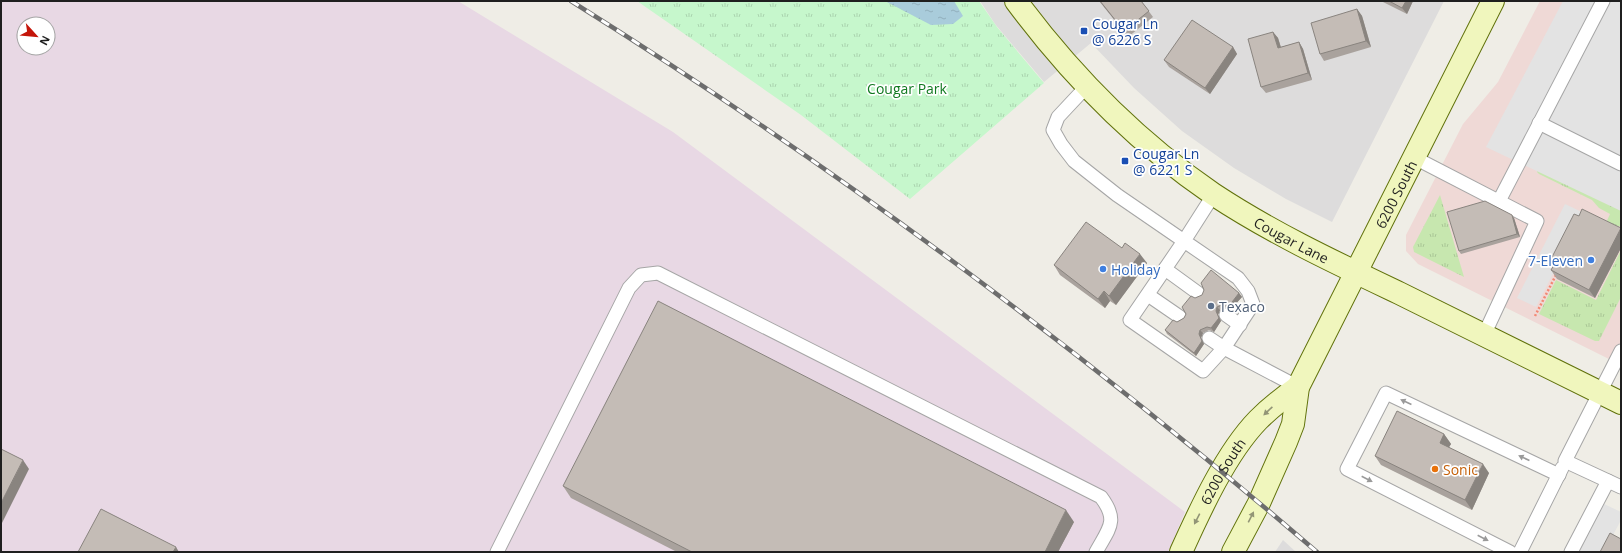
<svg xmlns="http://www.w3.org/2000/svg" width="1622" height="553" font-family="'Open Sans',sans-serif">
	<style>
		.residential { fill: #dddcdc }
		.commercial { fill: #efd9d6 }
		.industrial { fill: #e8d8e4; fill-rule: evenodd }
		.grass { fill: url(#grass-tufts) }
		.park { fill: url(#park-tufts) }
		.parking { fill: #e3e3e3 }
		.water { fill: url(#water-ripples) }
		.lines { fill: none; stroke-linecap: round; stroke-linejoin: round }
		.service-casing { stroke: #a6a6a6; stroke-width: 15 }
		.secondary-casing { stroke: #61720b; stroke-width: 24 }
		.path { stroke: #f38874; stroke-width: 2.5; stroke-dasharray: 2 2; stroke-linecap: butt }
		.service { stroke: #fff; stroke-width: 13 }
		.secondary { stroke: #f0f6bd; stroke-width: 22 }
		.rail-casing { stroke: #6d6d6d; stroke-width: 4.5 }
		.rail { stroke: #fff; stroke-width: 3; stroke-dasharray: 9; stroke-linecap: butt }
		.wall { fill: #a9a29d }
		.shaded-wall { fill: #89847f }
		.building { fill: #c4bcb6; stroke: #89847f }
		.oneway { fill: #9a9a9a }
		.oneway2 { fill: #929576 }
		.transit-dot { fill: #1a4fb4; stroke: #fff; stroke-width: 1.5 }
		.shop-dot { fill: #3f7fe0; stroke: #fff; stroke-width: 1.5 }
		.service-dot { fill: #5c6f8a; stroke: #fff; stroke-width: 1.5 }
		.food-dot { fill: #e8710a; stroke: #fff; stroke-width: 1.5 }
		.labels { text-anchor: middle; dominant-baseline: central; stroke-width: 3.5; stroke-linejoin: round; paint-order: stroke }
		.transit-label { font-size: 14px; fill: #164399; stroke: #fff; text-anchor: start }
		.park-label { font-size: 14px; fill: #117920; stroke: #fff }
		.street-label { font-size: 14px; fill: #1f1f1f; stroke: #fff }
		.shop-label { font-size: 14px; fill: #366cbe; stroke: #fff; text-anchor: end }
		.service-label { font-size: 14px; fill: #4e5e75; stroke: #fff; text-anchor: start }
		.food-label { font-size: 14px; fill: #c56008; stroke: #fff; text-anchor: start }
	</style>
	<defs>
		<pattern id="grass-tufts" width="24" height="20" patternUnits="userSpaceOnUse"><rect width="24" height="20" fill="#c7e7af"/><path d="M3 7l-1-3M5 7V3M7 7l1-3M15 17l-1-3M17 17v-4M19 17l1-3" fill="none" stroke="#aac696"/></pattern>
		<pattern id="park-tufts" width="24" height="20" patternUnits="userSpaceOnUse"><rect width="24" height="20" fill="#c6f7cc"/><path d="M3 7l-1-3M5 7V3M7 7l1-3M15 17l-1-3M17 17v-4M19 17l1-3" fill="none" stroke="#aad3af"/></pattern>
		<pattern id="water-ripples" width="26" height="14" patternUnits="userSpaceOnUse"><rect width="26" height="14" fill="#a9ccdb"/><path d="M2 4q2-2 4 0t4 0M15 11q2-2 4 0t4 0" fill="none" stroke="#91afbc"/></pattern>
	</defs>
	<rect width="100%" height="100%" fill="#efede6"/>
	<g class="residential">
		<path d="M980 1H1444L1332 222 1286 199 1234 168 1182 131 1134 88 1091 43 1044 82 995 24Z"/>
		<path d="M1283 540 1296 552H1275Z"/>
	</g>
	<path class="commercial" d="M1540 1H1621V365L1418 264 1406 251V235L1463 124 1498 82Z"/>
	<path class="industrial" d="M1 1H458L673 132 1185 512 1168 552H1ZM24 24H48V48H24Z"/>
	<g class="grass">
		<path d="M1538 168 1621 206V227L1619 226 1617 231 1605 225 1610 214 1599 208 1592 200 1539 174 1537 172Z"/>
		<path d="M1440 195 1464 277 1414 252 1413 247Z"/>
		<path d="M1621 250V297L1599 341H1595L1539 314 1556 280 1596 300Z"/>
	</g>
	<path class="park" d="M637 1H979L997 27 1044 83 910 199 801 115Z"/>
	<g class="parking">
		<path d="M1563 1H1621V211L1486 147Z"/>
		<path d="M1565 204 1584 213 1536 307 1517 298Z"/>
		<path d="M1604 504 1621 512V520L1604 552H1579Z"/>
	</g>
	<path class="water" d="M885 1H954L963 16 953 24 931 25Z"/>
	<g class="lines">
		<g class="service-casing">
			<g id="service">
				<path d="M1087 86 1058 117 1053 130 1061 144 1074 161 1117 195 1184 241 1130 320 1203 371 1224 348 1209 338"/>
				<path d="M1539 123 1621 164"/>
				<path d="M1415 158 1537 221 1484 335"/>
				<path d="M1214 194 1184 241 1238 278 1248 291 1253 304 1224 348 1298 387"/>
				<path d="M1499 201 1603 1"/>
				<path d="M1165 269 1198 293"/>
				<path d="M1148 295 1180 317"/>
				<path d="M1226 315 1240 325"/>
				<path d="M1621 351 1565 461 1621 487"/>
				<path d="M497 552 629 288 641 275 658 273 1101 497C1119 521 1109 528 1096 552"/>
				<path d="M1510 552 1347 469 1386 393 1559 475"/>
				<path d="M1520 552 1562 468"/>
				<path d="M1571 552 1608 481"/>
			</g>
		</g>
		<g class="secondary-casing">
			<g id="secondary">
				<path id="s1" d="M1016 1C1071 75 1137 142 1213 194 1272 233 1336 263 1399 293 1473 329 1547 366 1621 403"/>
				<path id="s2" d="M1181 552C1200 510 1226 453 1258 420 1270 408 1284 397 1298 387"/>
				<path id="s3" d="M1233 552 1259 503 1286 442 1293 424 1298 387 1493 1"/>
			</g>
		</g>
		<path class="path" d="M1535 316 1557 273"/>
		<use href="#service" class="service"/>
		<use href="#secondary" class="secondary"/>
		<g class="rail-casing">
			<path id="rail" d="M571 1C833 165 1082 350 1317 552"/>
		</g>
		<use href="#rail" class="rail"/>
	</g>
	<g class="wall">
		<path d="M1099 1H1144L1142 2 1153 17 1128 37Z"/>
		<path d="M1381 1H1413L1407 14Z"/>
		<path d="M1357 9 1362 16 1371 47 1324 61 1320 54Z"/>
		<path d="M1273 32 1278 38 1281 47 1299 42 1303 49 1312 80 1266 93 1261 87Z"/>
		<path d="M1233 47 1237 54 1210 94 1169 67 1164 60Z"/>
		<path d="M1579 216 1621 229V248L1595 298 1557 279 1551 270 1554 266 1550 261Z"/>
		<path d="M1514 218 1520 237 1461 254 1459 251Z"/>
		<path d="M1122 248 1147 263 1116 305 1110 301 1105 308 1060 275 1054 265Z"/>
		<path d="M1239 293 1242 297 1231 309 1226 307 1220 310 1218 315 1221 321 1214 332 1209 330 1203 333 1201 338 1204 344 1196 356 1167 334 1165 330 1177 322 1184 318 1195 298Z"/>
		<path d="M1444 434 1451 444 1449 447 1489 473 1472 510 1381 465 1375 456Z"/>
		<path d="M563 486 1074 522 1058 552H677L571 498Z"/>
	</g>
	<g class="shaded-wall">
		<path d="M1406 1H1413L1407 14 1402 8Z"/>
		<path d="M1357 9 1362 16 1371 47 1366 41Z"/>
		<path d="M1273 32 1278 38 1283 55 1278 48Z"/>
		<path d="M1299 42 1303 49 1312 80 1308 73Z"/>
		<path d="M1233 47 1237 54 1210 94 1205 88Z"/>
		<path d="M1512 215 1514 218 1520 237 1517 234Z"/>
		<path d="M1621 228V248L1595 298 1589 290Z"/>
		<path d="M1140 254 1147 263 1116 305 1109 296Z"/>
		<path d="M1104 291 1110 301 1105 308 1098 299Z"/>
		<path d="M1239 293 1242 297 1231 309 1229 306Z"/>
		<path d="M1217 307 1220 310 1218 315 1221 321 1214 332 1211 328Z"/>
		<path d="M1200 330 1203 333 1201 338 1204 344 1196 356 1194 353Z"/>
		<path d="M1444 434 1451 444 1446 452 1440 443Z"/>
		<path d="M23 460 29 469 1 525V503Z"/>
		<path d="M1483 464 1489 473 1472 510 1465 500Z"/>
		<path d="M1066 510 1074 522 1058 552H1045Z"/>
		<path d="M176 547 179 552H173Z"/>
	</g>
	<g class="building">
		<path d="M1100 1H1141L1149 11 1124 31Z"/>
		<path d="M1389 1H1406L1402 8Z"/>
		<path d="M1357 9 1366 41 1320 54 1311 23Z"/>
		<path d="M1192 20 1233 47 1205 88 1164 60Z"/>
		<path d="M1273 32 1278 48 1299 42 1308 73 1261 87 1248 39Z"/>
		<path d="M1485 201 1512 215 1517 234 1459 251 1447 212Z"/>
		<path d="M1582 209 1621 228 1589 290 1551 270 1555 263 1550 261 1574 214 1579 216Z"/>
		<path d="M1086 222 1122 248 1125 243 1140 254 1109 296 1104 291 1098 299 1054 265Z"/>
		<path d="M1211 270 1239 293 1229 306 1224 304 1217 307 1216 311 1219 318 1211 328 1207 327 1200 330 1199 334 1202 341 1194 353 1165 330 1173 320 1177 322 1184 318 1186 314 1182 307 1191 296 1195 298 1202 295 1204 290 1201 283Z"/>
		<path d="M658 301 1066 510 1045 552H692L563 486Z"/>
		<path d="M1397 411 1444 434 1440 443 1483 464 1465 500 1375 456Z"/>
		<path d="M1 449 23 460 1 503Z"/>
		<path d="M101 509 176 547 173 552H78Z"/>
		<path d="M1610 533 1621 539V552H1600Z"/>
	</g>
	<defs><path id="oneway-solid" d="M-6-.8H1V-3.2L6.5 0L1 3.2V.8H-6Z"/></defs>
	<g class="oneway">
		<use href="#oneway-solid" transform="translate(1406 402) rotate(-155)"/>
		<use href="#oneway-solid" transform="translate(1524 458) rotate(-155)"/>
		<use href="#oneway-solid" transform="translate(1367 479) rotate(27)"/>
		<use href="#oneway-solid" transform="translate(1483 538) rotate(27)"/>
	</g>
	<g class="oneway2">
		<use href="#oneway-solid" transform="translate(1268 411) rotate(137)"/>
		<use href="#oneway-solid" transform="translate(1251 517) rotate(-63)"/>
		<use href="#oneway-solid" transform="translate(1197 519) rotate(117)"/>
	</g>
	<g class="transit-dot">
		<rect x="1080" y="27" width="8" height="8" rx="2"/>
		<rect x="1121" y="157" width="8" height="8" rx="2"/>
	</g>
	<g class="shop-dot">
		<circle cx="1591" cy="260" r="4"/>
		<circle cx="1103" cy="269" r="4"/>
	</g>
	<circle class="service-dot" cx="1211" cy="306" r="4"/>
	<circle class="food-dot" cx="1435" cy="469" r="4"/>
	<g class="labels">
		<g class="transit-label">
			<text x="1092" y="23">Cougar Ln<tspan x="1092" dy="16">@ 6226 S</tspan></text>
			<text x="1133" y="153">Cougar Ln<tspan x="1133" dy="16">@ 6221 S</tspan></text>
		</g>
		<g class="park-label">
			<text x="907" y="88">Cougar Park</text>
		</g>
		<g class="street-label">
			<text stroke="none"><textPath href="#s3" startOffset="395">6200 South</textPath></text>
			<text stroke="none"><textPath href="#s1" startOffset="368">Cougar Lane</textPath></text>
			<text stroke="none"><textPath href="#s2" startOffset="91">6200 South</textPath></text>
		</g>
		<g class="shop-label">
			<text x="1583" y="260">7-Eleven</text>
			<text x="1111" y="269" text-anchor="start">Holiday</text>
		</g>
		<g class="service-label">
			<text x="1219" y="306">Texaco</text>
		</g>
		<g class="food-label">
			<text x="1443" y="469">Sonic</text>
		</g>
	</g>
	<rect width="1622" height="553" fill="none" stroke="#1f1f1f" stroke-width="4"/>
	<g transform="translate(36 36) rotate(117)"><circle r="19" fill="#ffffff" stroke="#a5a5a5"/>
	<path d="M0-3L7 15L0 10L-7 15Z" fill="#c4150a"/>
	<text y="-6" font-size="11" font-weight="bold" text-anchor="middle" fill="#1f1f1f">N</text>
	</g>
</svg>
